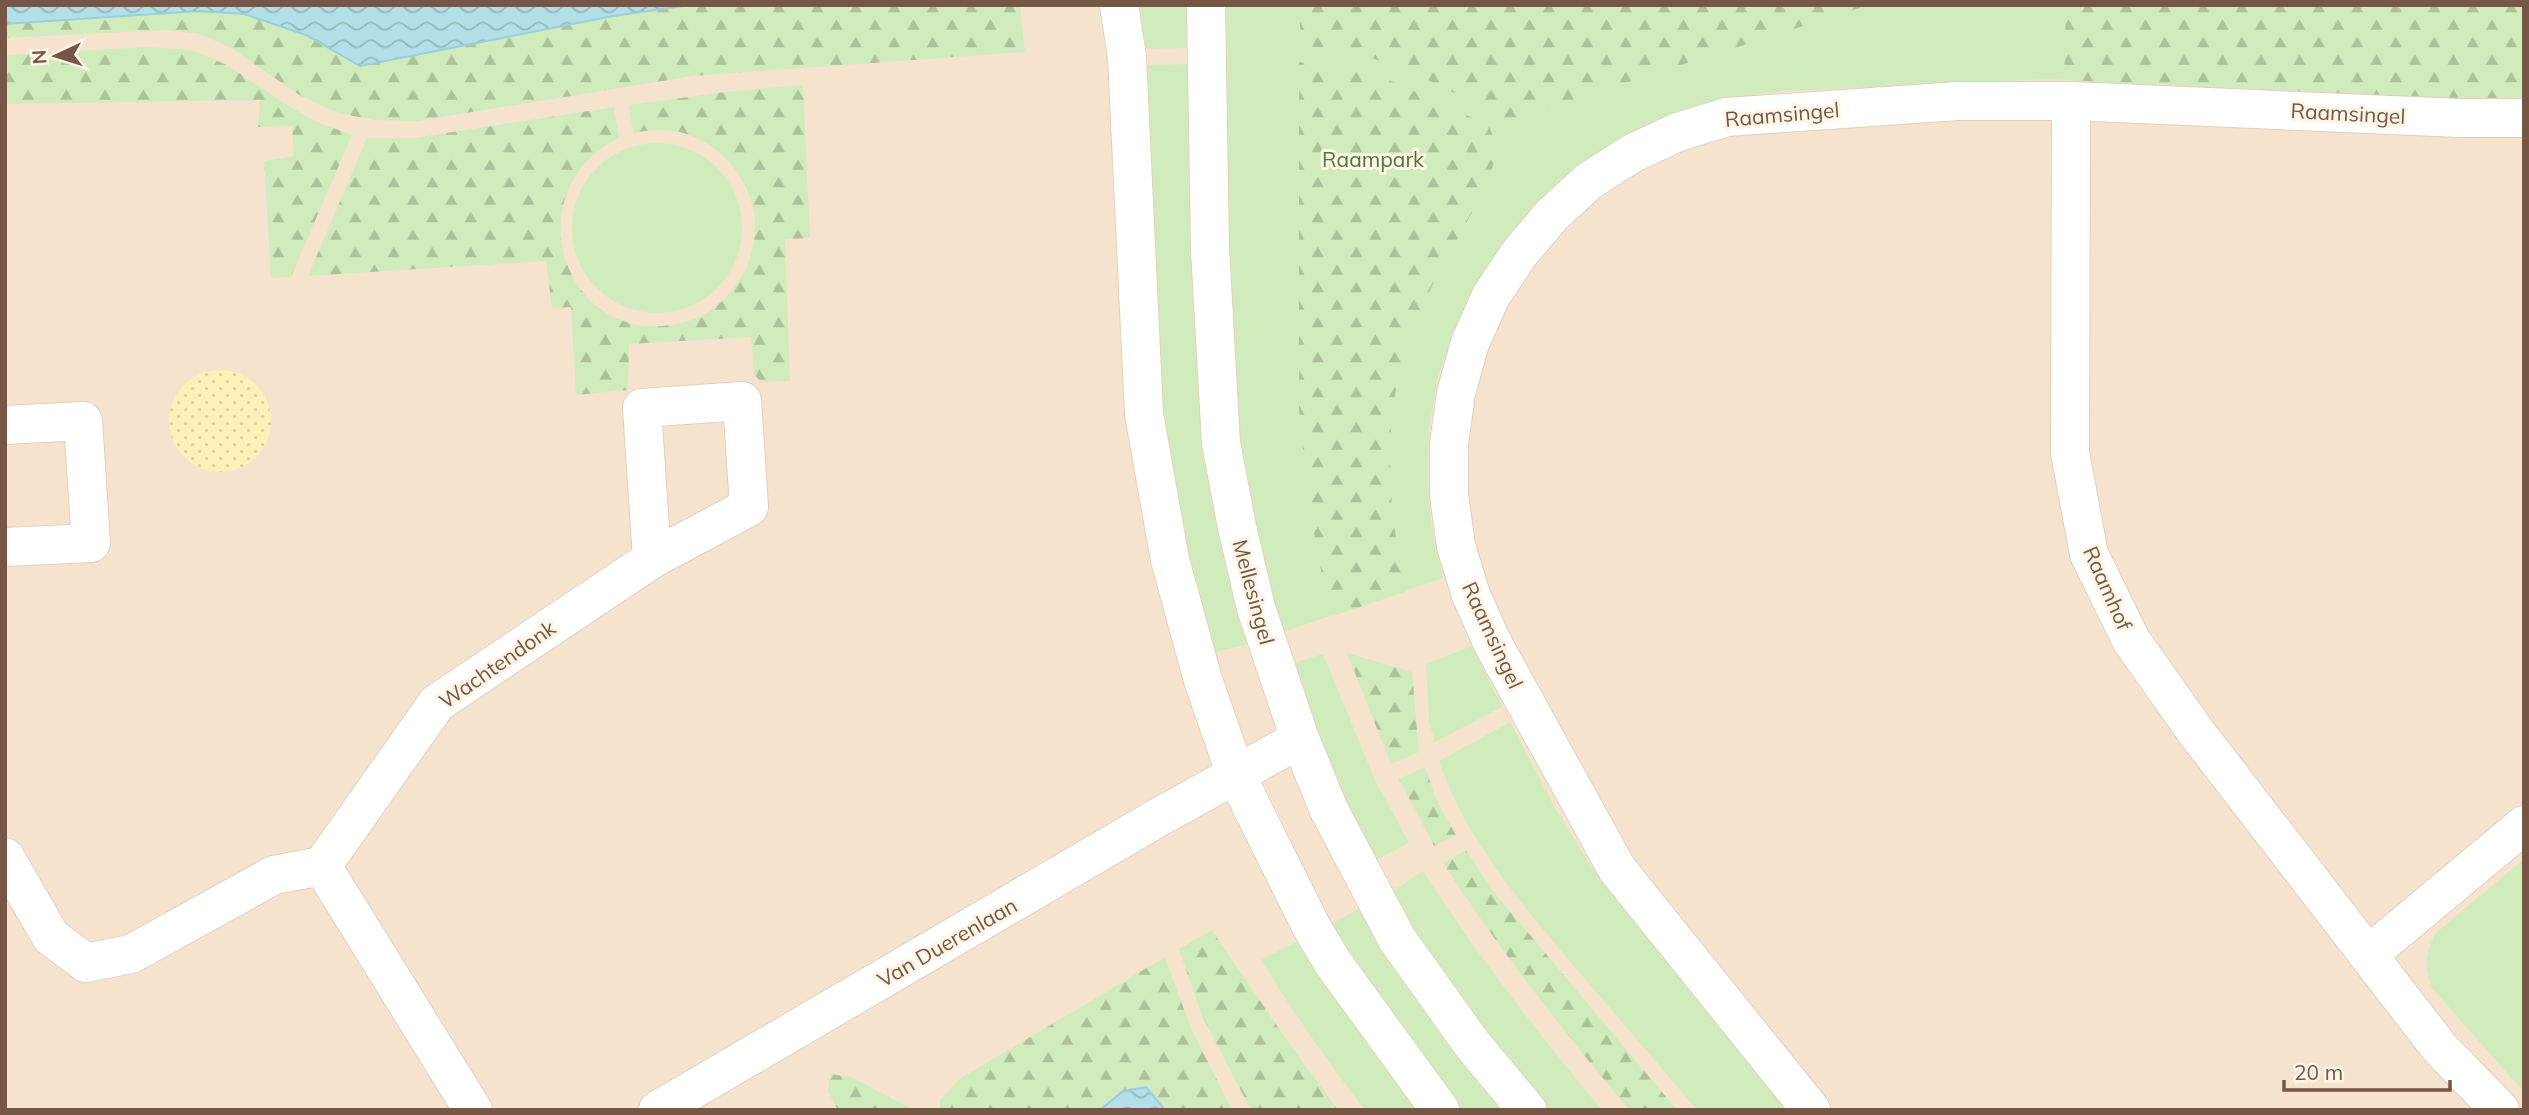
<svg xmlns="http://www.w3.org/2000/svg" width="2529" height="1115" font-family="Mulish,sans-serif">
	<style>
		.residential { fill: #f6e3cd }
		.green { fill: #d0ecbd }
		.forest { fill: url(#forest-firs) }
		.sand { fill: url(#sand-dots) }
		.water { fill: url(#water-waves); stroke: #98d0db; stroke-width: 2 }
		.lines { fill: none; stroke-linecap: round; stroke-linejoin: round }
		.street-casing { stroke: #e4cfbe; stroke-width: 40 }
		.secondary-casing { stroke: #ead0ba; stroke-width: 40 }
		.street { stroke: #fff; stroke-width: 38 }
		.secondary { stroke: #fff; stroke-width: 38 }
		.labels { text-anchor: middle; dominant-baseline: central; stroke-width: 6; stroke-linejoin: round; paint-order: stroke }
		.street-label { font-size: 21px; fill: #765645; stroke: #fff5e7 }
		.park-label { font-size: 21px; fill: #4c773a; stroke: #fff5e7 }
	</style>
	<defs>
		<pattern id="forest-firs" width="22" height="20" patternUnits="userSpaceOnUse" patternTransform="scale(1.75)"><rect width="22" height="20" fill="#d0ecbd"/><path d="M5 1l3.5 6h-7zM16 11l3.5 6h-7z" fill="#adc29b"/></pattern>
		<pattern id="sand-dots" width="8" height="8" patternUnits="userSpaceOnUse" patternTransform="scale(1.75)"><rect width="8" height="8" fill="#ffefb8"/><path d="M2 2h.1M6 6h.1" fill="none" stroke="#decfa0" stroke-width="1.8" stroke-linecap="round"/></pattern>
		<pattern id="water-waves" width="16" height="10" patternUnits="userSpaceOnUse" patternTransform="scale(1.75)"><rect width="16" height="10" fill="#b3e0e8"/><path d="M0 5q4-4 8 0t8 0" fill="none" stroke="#96b8be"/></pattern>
	</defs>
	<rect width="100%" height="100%" fill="#fef2df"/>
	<rect class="residential" x="5" y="5" width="2519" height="1105"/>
	<g class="green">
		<path d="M1136 5H1190L1192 48 1138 49Z"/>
		<path d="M1220 5H2524L2478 100 2048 79 1781 91 1727 98 1579 165 1538 201 1503 242 1476 284 1454 330 1438 378 1429 428 1427 478 1432 529 1443 578 1277 634 1234 448Z"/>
		<path d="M1192 64 1252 643 1208 654 1168 485 1140 65Z"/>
		<circle cx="657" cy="228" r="85"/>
		<path d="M1472 646 1502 707 1435 742 1429 722 1426 664Z"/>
		<path d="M1323 654 1375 780 1409 843 1372 862 1286 665Z"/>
		<path d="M1510 722 1556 810 1595 872 1786 1110H1697C1658 1064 1619 1018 1579 972 1525 908 1466 841 1439 761Z"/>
		<path d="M2524 859V1092L2432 988C2423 968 2425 952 2436 933Z"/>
		<path d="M1423 871C1477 955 1538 1033 1602 1110H1544L1446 986 1390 893Z"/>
		<path d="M1366 905 1511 1110H1458L1327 926Z"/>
		<path d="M1302 939 1429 1110H1365C1327 1061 1293 1012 1261 960Z"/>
	</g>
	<g class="forest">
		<path d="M690 5H1020L1025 52 693 76 417 121 374 120 338 113 301 96 231 48 200 34 167 30 5 38V24L199 11 244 14 306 35 360 66 613 16Z"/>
		<path d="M1300 5H1869L1509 120 1397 65 1331 48 1300 46Z"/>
		<path d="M2066 5H2524V97L2478 100 2064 80Z"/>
		<path d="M146 47 192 50 227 65 287 105 317 122 352 135 291 277 271 278 264 161 294 156 292 126 258 127 260 100 5 104V55Z"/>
		<path d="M1299 62 1356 68 1389 80 1489 125C1491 133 1497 143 1496 151 1494 175 1470 216 1458 238 1436 278 1412 320 1401 365 1382 445 1390 512 1405 592L1333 616 1319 562 1307 490 1299 409Z"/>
		<path d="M803 85 810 238 785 239 790 381 761 382 754 374 751 337 629 344 628 390 576 395 571 307 552 308 546 261 308 276 367 138H414L614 107 619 138C515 189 561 342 671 325 689 322 705 316 719 304 743 283 755 256 755 225 755 184 724 146 686 134 669 128 650 130 633 133L629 105 733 91Z"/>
		<path d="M1347 653 1412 672 1419 752 1391 764Z"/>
		<path d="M1425 767 1437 801 1456 835 1434 846 1399 779Z"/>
		<path d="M1466 850 1494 892 1677 1110H1629C1563 1030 1499 950 1443 863Z"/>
		<path d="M1212 930 1284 1036 1338 1110H1251L1202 1016 1179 949Z"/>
		<path d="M1165 957 1190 1026 1232 1110H1165L1146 1087 1110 1103 1100 1110H940V1100L961 1078Z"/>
		<path d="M830 1074 851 1077 914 1110H838L828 1092Z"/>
	</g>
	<circle class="sand" cx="220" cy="421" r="51"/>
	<g class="water">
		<path d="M5 5H690L613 16 360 66 306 35 244 14 199 11 5 24Z"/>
		<path d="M1146 1087 1165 1110H1100L1123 1091Z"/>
	</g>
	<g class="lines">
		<g class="street-casing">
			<g id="street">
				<path d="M2071 101 2070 453 2089 554 2131 640 2196 732 2439 1047 2500 1110"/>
				<path d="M5 425 83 421 91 543 5 547"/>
				<path d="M5 857 51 937 86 963 131 954 274 875 322 866 437 703 652 559 749 507 742 401 642 408 652 559"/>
				<path d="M322 866 473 1110"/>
				<path d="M2368 955 2524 825"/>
				<path d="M658 1110 1159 817 1300 739"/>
				<path d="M1811 1110 1617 869 1492 642 1471 595 1456 546 1449 495V444L1456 393 1470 343 1491 296 1519 254 1552 215 1589 181 1633 153 1678 132 1727 117 1958 101H2071L2459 118H2524"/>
			</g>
		</g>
		<g class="secondary-casing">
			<g id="secondary">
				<path d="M1119 5 1127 57 1144 414 1170 560 1203 680 1236 775 1311 926 1333 963 1440 1110"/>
				<path d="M1206 5 1210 249 1221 443 1237 527 1256 608 1300 739 1329 810 1397 939 1472 1044 1527 1110"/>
			</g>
		</g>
		<use href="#street" class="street"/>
		<use href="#secondary" class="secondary"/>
	</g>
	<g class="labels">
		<g class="street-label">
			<text transform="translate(2348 113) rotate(3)">Raamsingel</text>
			<text transform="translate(1782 114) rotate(-5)">Raamsingel</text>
			<text transform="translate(2108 588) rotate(66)">Raamhof</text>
			<text transform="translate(1254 592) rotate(75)">Mellesingel</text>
			<text transform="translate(1493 635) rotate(65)">Raamsingel</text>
			<text transform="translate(497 664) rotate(-35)">Wachtendonk</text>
			<text transform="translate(947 942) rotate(-30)">Van Duerenlaan</text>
		</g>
		<g class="park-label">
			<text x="1373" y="159">Raampark</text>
		</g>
	</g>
	<rect width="2529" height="1115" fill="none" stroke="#765645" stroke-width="14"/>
	<g transform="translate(56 56) rotate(266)" stroke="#fff5e7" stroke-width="5" paint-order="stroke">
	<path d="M0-5L12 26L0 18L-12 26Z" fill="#765645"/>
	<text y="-10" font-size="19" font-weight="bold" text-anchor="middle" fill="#765645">N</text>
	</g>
	<path d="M2284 1080v10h166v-10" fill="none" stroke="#765645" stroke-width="3.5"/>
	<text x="2294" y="1080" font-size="21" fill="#765645" stroke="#fff5e7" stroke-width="5" paint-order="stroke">20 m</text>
</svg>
